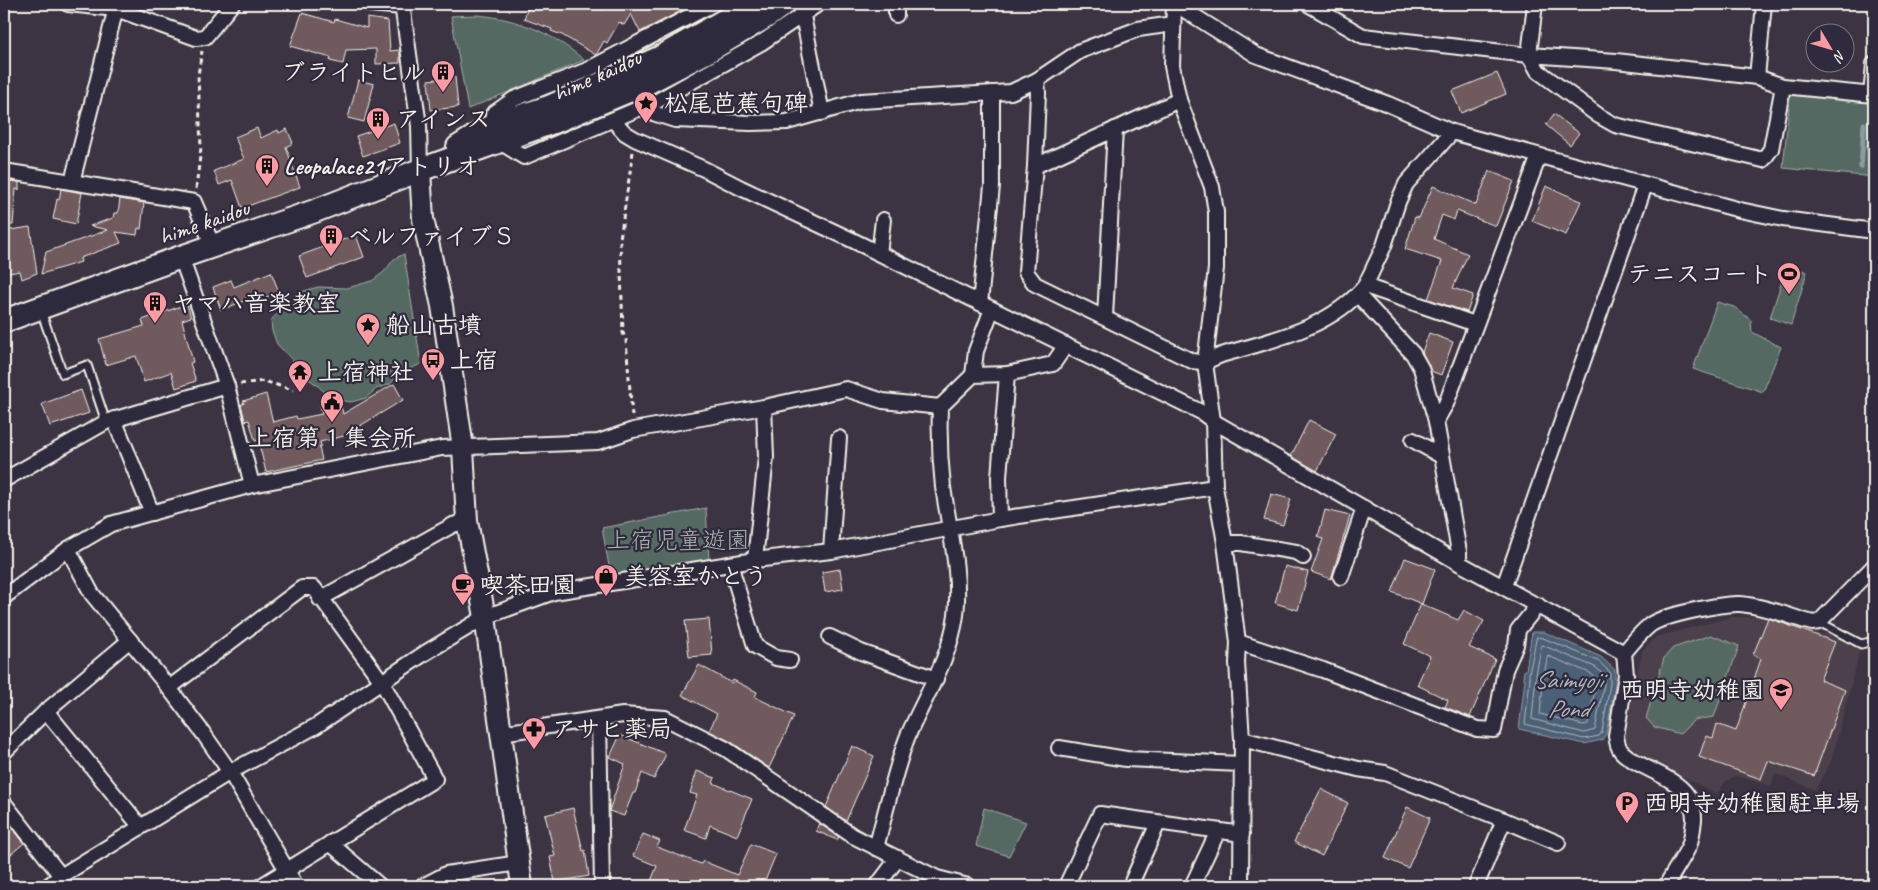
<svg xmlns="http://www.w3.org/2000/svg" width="1878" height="890" font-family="Caveat,'Klee One',sans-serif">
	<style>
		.built { fill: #4b3f4b }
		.green { fill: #546964; stroke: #a4ada6 }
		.water { fill: #4b6176; stroke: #8f9ba4 }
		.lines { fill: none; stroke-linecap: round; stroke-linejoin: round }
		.shore { stroke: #b0b7ba; stroke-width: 1 }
		.stream { stroke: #8f9ba4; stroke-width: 5 }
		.building { fill: #6f5a5d; stroke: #f4f1e8 }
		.lane-casing { stroke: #f4f1e8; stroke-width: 11 }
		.street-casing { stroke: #f4f1e8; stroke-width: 18 }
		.secondary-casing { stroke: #f4f1e8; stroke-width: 24 }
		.primary-casing { stroke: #f4f1e8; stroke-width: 26 }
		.path { stroke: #f4f1e8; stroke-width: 3; stroke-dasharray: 5 4; stroke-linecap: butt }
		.lane { stroke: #2f2a3d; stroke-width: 7 }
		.street { stroke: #2f2a3d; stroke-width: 14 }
		.secondary { stroke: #2f2a3d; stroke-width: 20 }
		.primary { stroke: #2f2a3d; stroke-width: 22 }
		.labels { text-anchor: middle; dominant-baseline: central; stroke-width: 4.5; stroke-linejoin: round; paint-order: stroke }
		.poi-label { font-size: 24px; font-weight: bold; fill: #f4f1e8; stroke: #2f2a3d; text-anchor: start }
		.street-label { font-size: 24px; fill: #f4f1e8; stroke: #2f2a3d }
		.park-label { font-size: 24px; fill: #acb4ad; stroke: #2f2a3d }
		.water-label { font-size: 25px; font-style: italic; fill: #b0b7ba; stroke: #2f2a3d }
	</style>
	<rect width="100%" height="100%" fill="#3c3443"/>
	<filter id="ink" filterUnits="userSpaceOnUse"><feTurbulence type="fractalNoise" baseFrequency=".02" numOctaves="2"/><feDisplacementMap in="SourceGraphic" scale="10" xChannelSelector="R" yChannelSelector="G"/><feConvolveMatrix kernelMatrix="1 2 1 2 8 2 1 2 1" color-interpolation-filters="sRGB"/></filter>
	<g filter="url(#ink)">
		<path class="built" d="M1731 617H1765L1822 635 1830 630 1862 643 1831 762 1815 790 1776 774 1771 786 1735 776 1726 781 1717 794 1639 755 1624 741 1642 651 1656 637Z"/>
		<g class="green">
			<path d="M476 15C517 18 553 33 584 60L468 109 451 16Z"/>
			<path d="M1793 94 1874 103V177L1783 168 1790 97Z"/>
			<path d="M404 254 421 364 401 373 390 384 376 389 366 398 351 402 332 399 316 384 305 377 296 364 277 344 272 331 271 320 301 292 318 287 347 288 372 281 384 272 394 259Z"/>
			<path d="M1787 265 1807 272 1791 325 1770 318Z"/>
			<path d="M1717 302 1734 307 1751 320 1752 332 1781 347 1763 392 1693 369Z"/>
			<path d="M706 508 709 561 611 577 602 528Z"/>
			<path d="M1711 635 1739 646 1714 717 1694 720 1680 734 1654 727 1646 718 1664 658 1673 648Z"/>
			<path d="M984 808 1026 822 1009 856 976 846Z"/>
		</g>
		<path class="water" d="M1532 632H1544L1601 657 1615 670V685L1606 734 1602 740 1584 744 1519 729 1525 679 1523 678 1524 671 1526 670Z"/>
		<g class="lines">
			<g class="shore">
				<path d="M1537 637 1543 638 1598 661 1610 672V684L1602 732 1599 736 1584 739 1525 724 1530 680 1529 675Z"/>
				<path d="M1542 645 1595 667 1604 675V684L1595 730 1584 733 1532 719 1536 675Z"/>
				<path d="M1548 656 1590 673 1597 679 1588 724 1583 725 1540 714 1544 676Z"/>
			</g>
			<path class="stream" d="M1861 167 1864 124"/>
		</g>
		<g class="building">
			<path d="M529 4H590L603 10 607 4H682L685 9 640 32 631 14 624 25 619 22 607 43 604 41 596 55 562 35 551 31 552 29 524 19Z"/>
			<path d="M302 13 334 22 335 19 367 28V18L388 21 390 51 400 50V63L376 64V49L346 50 343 64 330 61 331 58 290 46Z"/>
			<path d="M1497 73 1506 94 1461 113 1452 91Z"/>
			<path d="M455 77 458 107 431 110 428 80Z"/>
			<path d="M358 80 374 84 364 122 348 118Z"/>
			<path d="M1554 114 1579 133 1570 145 1546 125Z"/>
			<path d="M394 123 400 143 363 156 356 136Z"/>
			<path d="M257 128 261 138 278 130 279 133 287 129 293 143 286 147 300 187 242 208 232 180 219 185 214 171 244 159 235 137Z"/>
			<path d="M1489 171 1514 181 1496 226 1457 211 1454 220 1442 215 1434 239 1468 254 1453 288 1473 295 1467 312 1428 299 1442 261 1405 249 1415 217 1419 218 1433 186 1476 205Z"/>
			<path d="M4 180 19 182V190L16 189 13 225H4Z"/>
			<path d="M1546 186 1581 201 1566 235 1532 221Z"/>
			<path d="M61 189 82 193 76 224 53 219 57 199 59 200Z"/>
			<path d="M120 199 144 203 141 229 138 228 137 235 116 232 121 243 80 258 81 262 41 274 46 252 108 230 90 226 113 218 114 213H118Z"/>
			<path d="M30 227 37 273 22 279 20 271 4 274V231Z"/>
			<path d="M356 235 364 257 307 278 299 256Z"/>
			<path d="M271 272 279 292 251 303 249 299 221 310 213 287 231 280 234 287Z"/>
			<path d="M187 304 191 317 182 320 193 362 190 363 196 381 176 388 171 372 144 382 136 356 106 365 99 339 144 326 142 320Z"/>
			<path d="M1429 333 1453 342 1441 375 1431 371 1422 352Z"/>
			<path d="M394 384 403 400 348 433V435L320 442 321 446 319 447 322 460 266 472 258 440 255 441 254 437 249 420 245 421 241 404H244L243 401 266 394 273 422 296 416 297 419 322 414 320 403 339 398 343 414Z"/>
			<path d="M81 390 89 413 50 426 42 404Z"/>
			<path d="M1309 420 1336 434 1317 471 1291 456Z"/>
			<path d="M1271 494 1291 499 1283 525 1264 520Z"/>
			<path d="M1325 510 1350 516 1331 579 1311 572 1323 539 1318 537Z"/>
			<path d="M1405 558 1435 569 1422 604 1392 592Z"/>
			<path d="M1285 566 1308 572 1298 610 1275 603Z"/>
			<path d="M840 569 843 589 825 592 822 572Z"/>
			<path d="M1421 604 1458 620 1464 610 1484 621 1469 647 1495 659 1470 717 1445 707 1448 700 1417 685 1430 656 1404 644Z"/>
			<path d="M1768 618 1835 642 1820 680 1845 690 1814 776 1768 761 1761 779 1699 757 1706 736 1713 738 1717 724 1736 731 1761 659 1753 655Z"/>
			<path d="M709 619 712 655 689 657 685 621Z"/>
			<path d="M699 665 732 683 733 680 757 692 755 697 794 716 769 768 731 742 709 731 717 714 682 695Z"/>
			<path d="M620 735 666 754 654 779 642 773 635 793H633L624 816 609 811 625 764 610 757Z"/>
			<path d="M852 746 874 756 846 821 826 807Z"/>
			<path d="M697 771 715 778 713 783 752 799 737 836 710 825 706 838 684 830 697 795 690 793Z"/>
			<path d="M1321 789 1348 803 1322 856 1294 842Z"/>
			<path d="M1407 807 1430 818 1408 868 1385 858Z"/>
			<path d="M573 808 583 851 585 850 589 876 555 882 550 857 555 856 545 815Z"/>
			<path d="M4 817 24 843 4 860Z"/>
			<path d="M819 823 839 837 837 840 816 831Z"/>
			<path d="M643 834 660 841 657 847 701 864 703 861 737 875 751 844 776 854 763 886H649L657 866 633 856Z"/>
		</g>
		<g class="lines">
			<g class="lane-casing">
				<g id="lane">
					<path d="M41 311 63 374 87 365 106 422"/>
					<path d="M1819 622 1861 644 1874 641"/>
				</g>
			</g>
			<g class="street-casing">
				<g id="street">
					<path d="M68 4 116 9 196 38 205 37 232 4"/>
					<path d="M370 4 403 7"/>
					<path d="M402 4 419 126 420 170"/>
					<path d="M1174 4 1172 66 1179 100 1212 187 1216 212V268L1205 363 1213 421 1215 487 1225 543 1238 642 1237 663 1242 739 1241 886"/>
					<path d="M1175 4 1256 55 1388 104 1452 132 1740 210 1783 219 1874 231"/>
					<path d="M1308 4 1363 36 1529 55 1616 61 1757 77 1783 86 1874 95"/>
					<path d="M1535 4 1529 55 1538 71 1599 116 1615 125 1763 160 1771 149 1783 86"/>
					<path d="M896 15V4"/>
					<path d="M803 16 822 113"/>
					<path d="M1757 77 1764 4"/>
					<path d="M1037 80 1038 93 1035 166 1026 272 1035 284 1192 361C1211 364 1211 357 1228 353 1277 339 1331 327 1365 286"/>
					<path d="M1871 95 1874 64"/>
					<path d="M643 107 656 114 675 120 750 123 787 122 861 101 1011 92 1037 80 1080 51 1138 29 1173 24"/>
					<path d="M613 120 625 133 635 139 704 169 741 188 852 240 1201 412 1213 421 1459 563 1624 653"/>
					<path d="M493 125V114L514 99 587 70 713 4"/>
					<path d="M1452 132 1406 184 1398 202 1384 246 1365 286 1475 324"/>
					<path d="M500 142 524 157 657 101 761 43 818 4"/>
					<path d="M1035 166 1179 100"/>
					<path d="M4 171 194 202 213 246"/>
					<path d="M72 182 117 4"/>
					<path d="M879 254 883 220"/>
					<path d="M181 257 227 386 252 485"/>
					<path d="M1358 295 1413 354 1421 368 1436 421"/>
					<path d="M980 303 992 186V93"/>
					<path d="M1105 317 1115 129"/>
					<path d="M973 375 976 351 992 309"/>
					<path d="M114 419 152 513"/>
					<path d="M1413 440 1441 456"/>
					<path d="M4 480 106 422 227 386"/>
					<path d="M1000 519 999 477 1007 374"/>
					<path d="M1225 543H1241L1296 552 1303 557"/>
					<path d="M68 549 92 594 169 688 203 733 230 772 296 886"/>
					<path d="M831 551 839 438"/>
					<path d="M755 560 766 457 764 407"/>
					<path d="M1459 563V552L1436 421 1446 404 1539 156"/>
					<path d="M730 564 755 646 776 658 790 660"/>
					<path d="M1341 577 1364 508"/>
					<path d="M1504 586 1645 185"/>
					<path d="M4 597 68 549 111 524 252 485 442 448 598 442 633 430 764 407 846 389 883 401 940 407"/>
					<path d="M320 599 453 525 467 521"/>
					<path d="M830 637 861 652 936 679"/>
					<path d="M1238 642 1323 670 1477 729 1494 730 1505 670 1516 645 1518 630 1538 605"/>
					<path d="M169 688 302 588H314L382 682 435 779 261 886"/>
					<path d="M46 711 140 826"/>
					<path d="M599 719 602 886"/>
					<path d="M501 733 623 715 665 718 726 749 853 836 937 878 968 886"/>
					<path d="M1242 739 1358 769 1385 773 1504 820 1558 843"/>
					<path d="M1059 748 1126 759 1241 764"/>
					<path d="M4 752 46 711 130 640"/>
					<path d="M4 803 61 876"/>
					<path d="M330 843 380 886"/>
					<path d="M876 848C886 811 894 773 907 738 924 697 950 660 956 615 961 573 949 528 943 487 940 461 939 433 940 407L973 375 1007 374 1053 364 1066 345"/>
					<path d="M48 886 61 876 230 772 316 726 425 653 485 617 554 592 755 560 831 551 1000 519 1215 487"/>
					<path d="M423 886 446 874 519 863"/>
					<path d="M877 886 898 858"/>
					<path d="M1066 886 1100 814 1242 834"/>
					<path d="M1130 886 1158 823"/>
					<path d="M1192 886 1218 831"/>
					<path d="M1476 886 1504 820"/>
					<path d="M1666 886C1673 873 1682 860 1689 846 1692 838 1693 829 1694 820 1695 777 1647 775 1623 753 1618 749 1617 742 1616 736L1626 675 1624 653C1632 643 1640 633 1650 625 1663 615 1724 603 1740 604 1764 606 1789 616 1812 623L1819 622 1874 566"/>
				</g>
			</g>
			<g class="secondary-casing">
				<path id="secondary" d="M420 170 423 219 442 306 463 448 467 521 485 617 522 886"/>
			</g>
			<g class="primary-casing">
				<g id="primary">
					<path d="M458 147 493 125 549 107 659 58 753 4"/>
					<path d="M4 321 181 257 315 211 420 170 556 121 647 83 708 51 769 15 784 4"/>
				</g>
			</g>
			<g class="path">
				<path d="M1868 145 1869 154 1874 160"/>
				<path d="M196 189 201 148 198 75 202 51"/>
				<path d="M240 384 264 381 293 390"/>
				<path d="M632 416 626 340 623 333 620 239 633 152"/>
			</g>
			<use href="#lane" class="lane"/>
			<use href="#street" class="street"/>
			<use href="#secondary" class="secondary"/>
			<use href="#primary" class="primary"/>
		</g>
	</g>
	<defs>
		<g id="building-pin" transform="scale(1.25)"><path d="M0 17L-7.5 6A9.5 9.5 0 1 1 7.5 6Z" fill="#ff9aa2" stroke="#2f2a3d"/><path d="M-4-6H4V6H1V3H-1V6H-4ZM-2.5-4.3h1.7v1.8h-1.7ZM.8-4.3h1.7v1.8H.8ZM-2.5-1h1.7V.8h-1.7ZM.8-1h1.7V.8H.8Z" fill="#111"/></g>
		<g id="sight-pin" transform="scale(1.25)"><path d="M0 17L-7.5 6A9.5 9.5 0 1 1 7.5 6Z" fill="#ff9aa2" stroke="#2f2a3d"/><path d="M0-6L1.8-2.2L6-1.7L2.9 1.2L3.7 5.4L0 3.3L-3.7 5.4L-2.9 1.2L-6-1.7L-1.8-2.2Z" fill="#111"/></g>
		<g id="stadium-pin" transform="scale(1.25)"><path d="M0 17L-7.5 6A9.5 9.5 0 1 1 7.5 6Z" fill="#ff9aa2" stroke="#2f2a3d"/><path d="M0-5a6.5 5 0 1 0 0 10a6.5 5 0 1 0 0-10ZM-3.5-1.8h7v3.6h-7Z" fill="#111"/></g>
		<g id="bus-pin" transform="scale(1.25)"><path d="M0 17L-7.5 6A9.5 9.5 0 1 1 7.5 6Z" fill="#ff9aa2" stroke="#2f2a3d"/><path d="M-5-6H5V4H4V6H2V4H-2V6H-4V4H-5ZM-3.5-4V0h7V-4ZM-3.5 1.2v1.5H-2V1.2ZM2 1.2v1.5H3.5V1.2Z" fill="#111"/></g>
		<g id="temple-pin" transform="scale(1.25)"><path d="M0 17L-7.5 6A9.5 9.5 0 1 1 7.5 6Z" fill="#ff9aa2" stroke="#2f2a3d"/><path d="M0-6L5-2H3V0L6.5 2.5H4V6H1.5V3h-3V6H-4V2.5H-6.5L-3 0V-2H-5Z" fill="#111"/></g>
		<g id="civic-pin" transform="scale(1.25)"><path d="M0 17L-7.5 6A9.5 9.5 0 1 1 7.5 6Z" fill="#ff9aa2" stroke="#2f2a3d"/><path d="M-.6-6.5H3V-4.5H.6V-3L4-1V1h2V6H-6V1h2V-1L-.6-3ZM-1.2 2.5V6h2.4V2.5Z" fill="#111"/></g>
		<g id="shop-pin" transform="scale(1.25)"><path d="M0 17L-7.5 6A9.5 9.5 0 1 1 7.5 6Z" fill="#ff9aa2" stroke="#2f2a3d"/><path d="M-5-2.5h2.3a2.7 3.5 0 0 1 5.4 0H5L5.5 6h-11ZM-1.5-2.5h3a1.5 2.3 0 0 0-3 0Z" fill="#111"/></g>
		<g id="cafe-pin" transform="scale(1.25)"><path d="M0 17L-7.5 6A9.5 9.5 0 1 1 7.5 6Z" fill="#ff9aa2" stroke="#2f2a3d"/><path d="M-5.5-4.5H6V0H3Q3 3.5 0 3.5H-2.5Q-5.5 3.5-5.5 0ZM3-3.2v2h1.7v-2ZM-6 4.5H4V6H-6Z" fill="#111"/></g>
		<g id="school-pin" transform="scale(1.25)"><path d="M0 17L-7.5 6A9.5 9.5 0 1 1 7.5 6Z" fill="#ff9aa2" stroke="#2f2a3d"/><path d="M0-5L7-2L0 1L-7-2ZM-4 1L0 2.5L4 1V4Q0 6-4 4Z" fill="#111"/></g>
		<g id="pharmacy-pin" transform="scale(1.25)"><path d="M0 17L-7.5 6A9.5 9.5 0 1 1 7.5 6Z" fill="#ff9aa2" stroke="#2f2a3d"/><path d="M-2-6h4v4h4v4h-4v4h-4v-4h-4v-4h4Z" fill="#111"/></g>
		<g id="parking-pin" transform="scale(1.25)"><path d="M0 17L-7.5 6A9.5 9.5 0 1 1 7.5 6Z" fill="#ff9aa2" stroke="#2f2a3d"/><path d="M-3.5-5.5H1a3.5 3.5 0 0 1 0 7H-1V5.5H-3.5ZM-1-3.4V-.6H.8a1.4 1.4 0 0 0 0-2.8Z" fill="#111"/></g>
	</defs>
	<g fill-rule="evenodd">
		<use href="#building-pin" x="443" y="72"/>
		<use href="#sight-pin" x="646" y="103"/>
		<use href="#building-pin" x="378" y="119"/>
		<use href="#building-pin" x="267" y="166"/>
		<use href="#building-pin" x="331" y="236"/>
		<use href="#stadium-pin" x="1789" y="274"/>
		<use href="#building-pin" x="155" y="303"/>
		<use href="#sight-pin" x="368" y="325"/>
		<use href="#bus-pin" x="433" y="360"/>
		<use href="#temple-pin" x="300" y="372"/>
		<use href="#civic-pin" x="332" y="402"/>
		<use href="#shop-pin" x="606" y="576"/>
		<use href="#cafe-pin" x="463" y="585"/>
		<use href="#school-pin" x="1781" y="690"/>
		<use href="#pharmacy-pin" x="534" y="729"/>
		<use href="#parking-pin" x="1627" y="803"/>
	</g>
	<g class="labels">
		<g class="poi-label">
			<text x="426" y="72" text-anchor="end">ブライトヒル</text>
			<text x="664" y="103">松尾芭蕉句碑</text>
			<text x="396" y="119">アインス</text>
			<text x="284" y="166">Leopalace21アトリオ</text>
			<text x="348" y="236">ベルファイブＳ</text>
			<text x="1772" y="274" text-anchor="end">テニスコート</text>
			<text x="172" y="303">ヤマハ音楽教室</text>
			<text x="386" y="325">船山古墳</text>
			<text x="450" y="360">上宿</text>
			<text x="318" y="372">上宿神社</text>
			<text x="332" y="438" text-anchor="middle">上宿第１集会所</text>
			<text x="624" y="576">美容室かとう</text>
			<text x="480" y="585">喫茶田園</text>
			<text x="1764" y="690" text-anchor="end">西明寺幼稚園</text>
			<text x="552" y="729">アサヒ薬局</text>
			<text x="1644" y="803">西明寺幼稚園駐車場</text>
		</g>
		<g class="street-label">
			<text transform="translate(597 75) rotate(-24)">hime kaidou</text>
			<text transform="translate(204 222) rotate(-19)">hime kaidou</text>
		</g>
		<g class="park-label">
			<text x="678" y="540">上宿児童遊園</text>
		</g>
		<g class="water-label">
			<text x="1568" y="680">Saimyoji<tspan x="1568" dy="29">Pond</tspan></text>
		</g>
	</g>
	<rect width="1878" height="890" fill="none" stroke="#2f2a3d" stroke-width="20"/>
	<rect x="10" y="10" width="1858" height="870" fill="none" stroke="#f4f1e8" stroke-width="2" filter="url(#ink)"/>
	<g transform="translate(1830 48) rotate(128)"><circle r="24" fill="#2f2a3d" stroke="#7e7a81"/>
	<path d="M0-4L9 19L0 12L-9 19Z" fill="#ff9aa2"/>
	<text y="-8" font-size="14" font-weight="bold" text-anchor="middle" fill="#f4f1e8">N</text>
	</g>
</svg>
